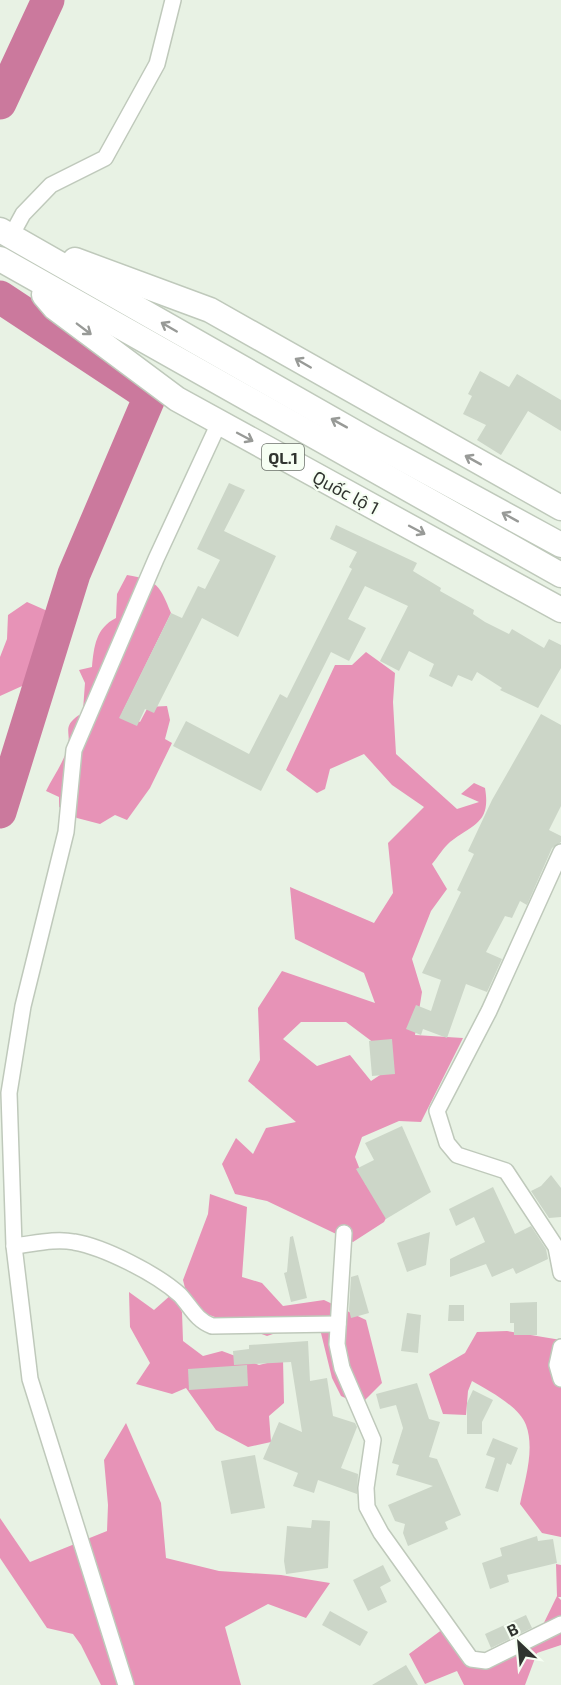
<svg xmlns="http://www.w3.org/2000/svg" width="561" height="1685" font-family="'Exo 2',sans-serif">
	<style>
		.forest { fill: #e793b7; fill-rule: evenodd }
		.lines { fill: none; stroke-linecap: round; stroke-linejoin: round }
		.river { stroke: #cb799d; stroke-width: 33 }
		.building { fill: #ccd6c8 }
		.minor-casing { stroke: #bfc9bb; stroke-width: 18 }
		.trunk-casing { stroke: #bfc9bb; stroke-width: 27 }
		.minor { stroke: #fff; stroke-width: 15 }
		.trunk { stroke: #fff; stroke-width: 24 }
		.oneway { stroke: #989a97 }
		.labels { text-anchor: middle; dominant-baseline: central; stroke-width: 4.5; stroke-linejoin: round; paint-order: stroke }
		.shield { fill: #f6fff3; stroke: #6b716a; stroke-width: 1.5 }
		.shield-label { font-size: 16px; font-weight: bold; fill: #30342f }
		.street-label { font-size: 18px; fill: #30342f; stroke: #f6fff3 }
	</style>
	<rect width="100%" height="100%" fill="#e8f2e4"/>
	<g class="forest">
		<path d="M74 574 42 677 0 696V657L7 639 8 615 27 602 52 613 55 590Z"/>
		<path d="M127 575C158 580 160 586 171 613L122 713 140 722 148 707 167 706 170 720 165 739 172 743 150 788 127 820 115 815 100 824 77 818 59 807V797L46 791C53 777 65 760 68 746 71 731 62 727 79 715L87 725 93 723 83 710 85 683 79 670 92 667C94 646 96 628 116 618L117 594Z"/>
		<path d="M366 652 395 673 393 702 396 754 457 809 479 802 461 794 474 783 485 788C491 823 474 824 450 842 443 848 438 857 432 864L447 889 431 911 412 959 422 992 415 1035 463 1038 421 1122 399 1121 362 1137 355 1157 366 1185 393 1205 384 1222 353 1242 267 1201 235 1194 222 1164 236 1138 253 1154 266 1128 296 1122 248 1081 260 1060 258 1008 282 971 375 1003 364 973 295 939 290 887 374 923 393 893 388 843 424 807 392 785 364 754 330 769 325 789 317 793 286 770 335 665H352ZM301 1022H346L374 1043 389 1069 371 1081 350 1055 317 1066 283 1039Z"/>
		<path d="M210 1194 247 1207 242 1277 262 1283 283 1306 324 1300 366 1320 382 1383 360 1405 341 1396 332 1378 319 1325 291 1328 267 1336 190 1308 183 1280 208 1214Z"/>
		<path d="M129 1292 154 1310 172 1294 182 1312 183 1341 203 1356 222 1351 259 1365 283 1359 284 1403 269 1416 271 1442 248 1447 216 1430 186 1388 172 1394 136 1384 150 1363 130 1327Z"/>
		<path d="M507 1331 561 1340V1537L542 1533 520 1504C525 1480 535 1449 526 1425 520 1407 488 1390 472 1381L468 1391 466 1415 443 1414 429 1374 465 1353 477 1332Z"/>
		<path d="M126 1423 161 1503 166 1558 219 1571 281 1575 330 1583 306 1618 268 1604 225 1627 241 1685H101L81 1645 73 1634 47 1628 0 1558V1518L30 1562 107 1531 108 1505 104 1460Z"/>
		<path d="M556 1564 561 1565V1597H558L561 1600V1645L537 1653 525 1685H464L457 1671 425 1684 409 1654 443 1629 478 1668 537 1637 557 1596Z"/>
	</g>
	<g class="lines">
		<g class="river">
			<path d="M0 103 48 0"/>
			<path d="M0 297 150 396 74 574 0 812"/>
		</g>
	</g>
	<g class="building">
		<path d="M480 371 509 387 517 374 561 400V431L528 411 501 455 477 440 486 425 463 414 472 396 468 394Z"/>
		<path d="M229 483 245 490 224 531 276 556 238 637 202 618 154 713 145 709 137 726 119 718 171 613 182 618 198 586 205 589 220 560 197 549Z"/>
		<path d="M336 525 417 563 413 571 441 588 440 591 474 610 473 614 485 622 509 634 512 629 544 648 549 639 561 645V668L538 708 500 690 502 688 477 672 472 681 458 675 452 687 429 676 434 664 409 651 399 671 380 661 408 606 365 586 348 619 366 628 349 661 331 652 261 791 173 746 186 721 249 754 280 694 287 698 352 569 349 567 357 552 330 539Z"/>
		<path d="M541 714 561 725V806L549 830 561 836V842L552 848 527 905 520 901 512 918 505 916 486 952 502 959 487 992 466 984 447 1038 423 1029 421 1035 406 1029 416 1005 431 1011 441 980 422 973 461 892 457 890 474 854 468 851 492 800Z"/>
		<path d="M392 1039 395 1074 372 1076 369 1041Z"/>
		<path d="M402 1126 431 1192 386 1219 356 1169 374 1160 365 1143Z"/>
		<path d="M551 1175 561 1188V1217L549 1218 531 1191 541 1186Z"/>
		<path d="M493 1187 515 1234 531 1226 546 1249 548 1259 516 1274 513 1268 492 1277 486 1264 450 1277V1259L485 1242 474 1217 456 1226 449 1209Z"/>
		<path d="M430 1232 426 1265 407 1272 397 1243Z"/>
		<path d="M293 1236 307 1298 291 1302 284 1273 287 1272 290 1237Z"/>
		<path d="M358 1275 369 1313 351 1318 349 1310 351 1277Z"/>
		<path d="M537 1302V1335H514V1323H510V1303Z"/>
		<path d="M449 1305H464V1321H448Z"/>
		<path d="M407 1313 421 1315 418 1353 401 1351Z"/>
		<path d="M308 1341 310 1381 327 1378 333 1416 355 1423 357 1427 341 1468 358 1474 357 1494 318 1480 314 1493 293 1486 298 1473 263 1459 279 1422 302 1432 291 1362 234 1365 233 1351 249 1349V1345Z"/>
		<path d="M247 1365 248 1386 189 1390 188 1369Z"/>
		<path d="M417 1383 429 1419 440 1422 429 1457 437 1459 461 1515 445 1522 448 1529 408 1546 403 1533 405 1524 395 1521 388 1505 433 1486 396 1475 399 1465 392 1463 403 1428 396 1405 380 1409 376 1394Z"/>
		<path d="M473 1390 493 1400 482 1422V1434H467V1403Z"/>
		<path d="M493 1438 518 1448 511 1465 507 1463 498 1492 485 1488 495 1458 486 1455Z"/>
		<path d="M255 1455 265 1508 231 1514 221 1461Z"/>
		<path d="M312 1520 330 1521 328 1568 286 1574 284 1561 287 1526 311 1528Z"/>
		<path d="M537 1536 538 1541 553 1539 557 1563 507 1575 509 1582 490 1589 482 1563 502 1556 500 1548Z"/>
		<path d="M383 1565 391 1581 380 1587 387 1602 368 1611 353 1580Z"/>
		<path d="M330 1611 368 1632 360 1646 322 1625Z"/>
		<path d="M526 1615 532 1628 491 1648 485 1634Z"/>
		<path d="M406 1665 418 1685H372Z"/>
	</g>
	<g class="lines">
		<g class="minor-casing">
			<g id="minor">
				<path d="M11 236 23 214 51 185 105 158 157 64 173 0"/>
				<path d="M561 852 489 1011 437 1111 447 1143 457 1155 506 1171 556 1247 561 1273"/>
				<path d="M344 1233 337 1344 342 1368 373 1440 366 1488 367 1507 381 1533 471 1659 486 1661 561 1624"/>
				<path d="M14 1246C33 1244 55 1238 74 1242 104 1247 157 1274 180 1295 191 1307 196 1320 212 1326L338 1324"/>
				<path d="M561 1347 557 1365 561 1379"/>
				<path d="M126 1685 30 1379 14 1246 9 1093 23 1006 66 832 74 750 156 559 219 423"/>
			</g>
		</g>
		<g class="trunk-casing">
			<g id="trunk">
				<path d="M0 230 372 442 561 545"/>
				<path d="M0 259 561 575"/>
				<path d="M75 260 210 310 561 508"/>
				<path d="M44 295 55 308 177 399 561 610"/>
			</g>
		</g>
		<use href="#minor" class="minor"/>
		<use href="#trunk" class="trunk"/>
	</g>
	<defs><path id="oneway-shaft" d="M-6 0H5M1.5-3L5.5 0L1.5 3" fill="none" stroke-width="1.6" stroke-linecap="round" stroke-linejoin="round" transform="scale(1.5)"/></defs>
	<g class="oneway">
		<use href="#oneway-shaft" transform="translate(169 327) rotate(-150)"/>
		<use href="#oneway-shaft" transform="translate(84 329) rotate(37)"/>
		<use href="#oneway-shaft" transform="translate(303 363) rotate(-150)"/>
		<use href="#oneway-shaft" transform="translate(339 423) rotate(-151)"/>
		<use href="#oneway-shaft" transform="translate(245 437) rotate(28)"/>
		<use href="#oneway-shaft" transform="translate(473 460) rotate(-151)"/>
		<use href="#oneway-shaft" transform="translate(510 517) rotate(-151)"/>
		<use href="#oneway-shaft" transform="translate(417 530) rotate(28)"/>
	</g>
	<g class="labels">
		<rect class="shield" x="262" y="444" width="42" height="26" rx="4.5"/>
		<g class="shield-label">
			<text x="283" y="457">QL.1</text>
		</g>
		<g class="street-label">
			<text transform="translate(346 492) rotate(28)">Quốc lộ 1</text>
		</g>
	</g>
	<g transform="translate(519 1643) rotate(334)" stroke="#f6fff3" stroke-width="4.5" paint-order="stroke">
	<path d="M0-4.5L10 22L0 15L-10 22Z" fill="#30342f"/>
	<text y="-9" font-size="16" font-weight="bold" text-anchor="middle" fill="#30342f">B</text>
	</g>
</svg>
